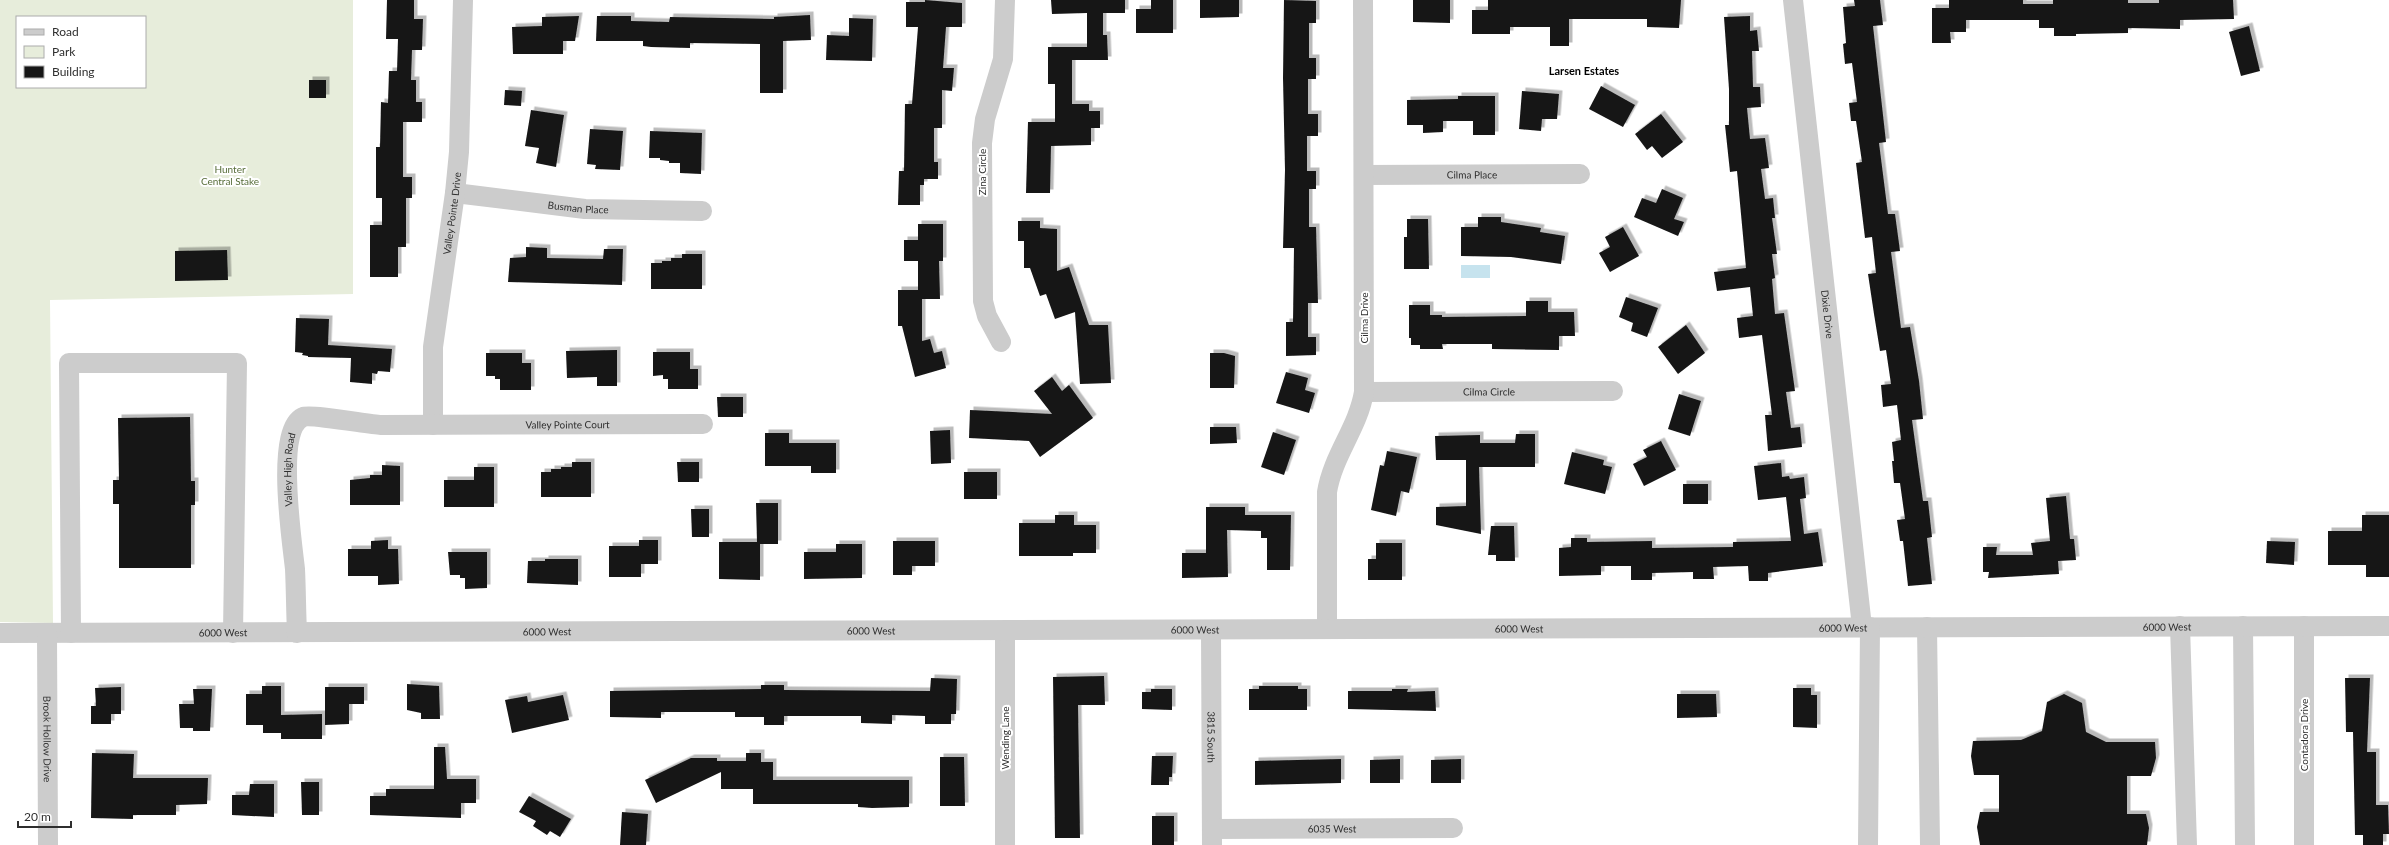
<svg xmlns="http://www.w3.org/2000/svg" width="2389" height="845" font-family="Lato,sans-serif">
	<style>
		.green { fill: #e7eddb; fill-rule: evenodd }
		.water { fill: #c6e3ee }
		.building { fill: #161616; filter: url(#shadow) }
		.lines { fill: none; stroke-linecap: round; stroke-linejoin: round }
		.minor { stroke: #ccc; stroke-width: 20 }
		.labels { text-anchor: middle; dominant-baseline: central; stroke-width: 4; stroke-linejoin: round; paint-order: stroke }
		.park-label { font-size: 10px; fill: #576d39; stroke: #fff }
		.street-label { font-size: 10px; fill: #2f2f2f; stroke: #fff }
		.neighbourhood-label { font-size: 11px; font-weight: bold; fill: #000; stroke: #fff }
	</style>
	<defs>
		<filter id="shadow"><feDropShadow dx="3.5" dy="-3.5" stdDeviation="0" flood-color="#0004"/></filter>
	</defs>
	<rect width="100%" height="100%" fill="#fff"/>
	<path class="green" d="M0 0H353V294L50 300 53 623 0 622ZM17 17H145V87H17Z"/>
	<rect class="water" x="1461" y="265" width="29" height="13"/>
	<g class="building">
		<path d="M387 0H414V19H423L422 50H412L411 80H416V102H422V122H403V177H412V198H406V247H398V277H370V225H382V198H376V147H380L381 102 388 103 389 71H397L398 39H386Z"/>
		<path d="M925 0 962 3V27H946L943 68H954L952 91 942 90V128H934V162H938V179H924V185H920V205H898L899 171H904L905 104H912L918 27H906V2H925Z"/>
		<path d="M1051 0H1125V13H1103V35H1107L1108 60H1072V104H1089V111H1100V128H1091V145L1051 146 1050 193H1026L1028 122H1055V84H1048V47H1087V13L1052 14Z"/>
		<path d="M1151 0H1173V33H1136V9H1151Z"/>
		<path d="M1200 0H1239V17L1200 18Z"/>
		<path d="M1284 0 1316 1V23H1309V58H1316V79H1308V114H1318V136H1307V171H1316V189H1309V227H1316L1318 303H1308V337H1316V355L1286 356V322H1293L1294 248H1283L1285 170 1283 78Z"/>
		<path d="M1413 0H1450V23L1413 22Z"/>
		<path d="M1488 0H1681L1679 28 1647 27V19H1569V46H1550V27H1510V34H1472V10H1488Z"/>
		<path d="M1854 0H1880L1883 25 1873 26 1886 142 1879 143 1888 214H1895L1900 251 1891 252 1901 328 1910 327 1919 381 1923 419 1912 420 1923 501H1928L1932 537 1927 538 1932 584 1908 586 1903 541H1900L1897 520 1905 519 1900 483H1894L1892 461H1894L1892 442 1901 440 1897 405 1883 407 1881 385 1891 384 1886 350 1880 351 1874 314 1868 274 1876 273 1872 237 1865 238 1856 163 1862 162 1856 121H1851L1849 103 1857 102 1852 63 1845 64 1843 44 1846 43 1843 7 1855 6Z"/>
		<path d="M1949 0H2023V4H2053V0H2128V3H2159V0H2233L2234 19 2180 20V29L2128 28V33L2076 34V36H2054V28H2039V20H1966V32H1950L1951 43H1932V8H1949Z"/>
		<path d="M810 15 811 40 783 41V93H760V44L690 43V48L651 47 643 46V41H596L597 16H631V21L669 22 670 17 774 19V17Z"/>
		<path d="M579 16 575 41H563V54H513L512 27 542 26V17Z"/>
		<path d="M1750 16V31L1757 30 1759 51H1752L1753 87H1760L1761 107 1747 108 1750 139 1765 138 1769 168 1761 169 1765 199 1773 198 1775 218H1772L1777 254H1772L1775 278 1772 279 1775 314 1784 313 1795 391 1786 392 1791 428 1800 427 1802 447 1768 451 1765 415H1772L1762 335 1739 338 1737 318 1753 316 1750 287 1717 291 1714 272 1746 268 1737 171 1730 172 1725 125H1729V89L1724 17Z"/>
		<path d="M849 18 873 19 872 61 826 60 827 35 849 36Z"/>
		<path d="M2249 26 2260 71 2241 76 2229 32Z"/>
		<rect x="309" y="80" width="17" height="18"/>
		<path d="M1601 86 1635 105 1623 127 1589 109Z"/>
		<path d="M505 90 522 91 521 106 504 105Z"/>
		<path d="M1522 91 1559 94 1557 119H1542L1541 131 1519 129Z"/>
		<path d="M1458 96H1495V135H1473V121H1443V132L1423 133V125H1407V100L1458 99Z"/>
		<path d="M531 110 564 115 556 167 536 163 539 148 525 146Z"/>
		<path d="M1661 114 1683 142 1662 158 1652 146 1647 150 1635 134Z"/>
		<path d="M590 129 623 131 620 170 595 169 596 165 587 164Z"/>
		<path d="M650 131 702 133 701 174 680 173V163H669V161L660 160V158H649Z"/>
		<path d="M1662 189 1683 198 1674 219 1684 222 1678 236 1634 217 1642 198 1656 203Z"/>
		<path d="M1478 217H1501V222L1541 228 1540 232 1565 236 1561 264 1511 257 1461 256V227H1478Z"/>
		<path d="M1407 219H1428L1429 269H1404V237H1407Z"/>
		<path d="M1018 221H1040V228L1057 229V271L1069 267 1089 325H1108L1111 383 1080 384 1075 312 1055 319 1046 294 1040 296 1030 268H1024V241H1018Z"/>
		<path d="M918 224H943V261H939L940 299H922V341L930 339 934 353 942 351 946 368 915 377 902 326H898V290H918V261H904V240H918Z"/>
		<path d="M1623 227 1639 256 1610 272 1599 253 1610 247 1605 237Z"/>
		<path d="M526 247 547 248V258L603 259 604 249H623L622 285 508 282 510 258 526 257Z"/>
		<path d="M227 250 228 280 175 281V251Z"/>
		<path d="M682 254H702V289H651V263H662V261H671V258H682Z"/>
		<path d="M1626 297 1658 308 1647 337 1631 331 1633 323 1619 317Z"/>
		<path d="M1526 301H1548V312H1574L1575 336H1559V350L1492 349V344H1442L1443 349H1420V345H1411V338H1409V305H1430V315H1442V317L1526 316Z"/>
		<path d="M296 318 329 319 328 345 392 349 390 372 378 371 377 374 372 373V384L350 382 351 358 308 357V356L302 355 303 353 295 352Z"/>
		<path d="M1686 325 1705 353 1678 374 1658 347Z"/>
		<path d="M617 350V386H597V377L567 378 566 351Z"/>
		<path d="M653 352H690V369H698V389H668V379H663V375L653 376Z"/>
		<path d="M486 353H522V363H531V390H500V379H495V376H486Z"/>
		<path d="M1210 353H1224L1235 356 1234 388H1210Z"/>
		<path d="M1286 372 1308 378 1305 390 1315 393 1309 413 1276 403Z"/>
		<path d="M1052 377 1062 391 1069 385 1093 418 1040 457 1029 441 969 438 970 410 1052 414 1034 391Z"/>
		<path d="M1679 394 1701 401 1690 436 1668 429Z"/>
		<path d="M717 397H743V417H718Z"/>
		<path d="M190 417 191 481H195V505H191V568H119V504H113V480H119L118 418Z"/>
		<path d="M1210 427H1236L1237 443 1210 444Z"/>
		<path d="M950 430 951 463 931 464 930 431Z"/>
		<path d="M1273 432 1296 440 1284 475 1261 467Z"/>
		<path d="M765 433H789V443H836V473H811V466H765Z"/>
		<path d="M1516 434H1535V467H1479L1481 534 1436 525V507L1466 506V460H1436L1435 436 1480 435V443H1515Z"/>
		<path d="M1661 441 1676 470 1644 486 1633 464 1647 457 1643 450Z"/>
		<path d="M1387 451 1417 457 1409 493 1401 491 1396 516 1371 510 1380 465 1384 466Z"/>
		<path d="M1572 452 1604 460 1603 465 1612 467 1605 494 1564 484Z"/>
		<path d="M572 462H591V497H541V472H551V469H561V467H572Z"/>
		<path d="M677 462H699V482H678Z"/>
		<path d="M1781 463 1782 477 1789 476 1790 479 1804 477 1806 498 1800 499 1804 534 1818 532 1823 566 1768 573V581H1749L1748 566 1713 567 1714 579H1693V572L1652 573V580H1631V566H1601V575L1559 576V548L1571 547V538H1587V542L1652 541V548L1733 547V542L1791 541 1786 497 1758 500 1754 466Z"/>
		<path d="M382 465 400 466V505H350V480L370 478V475H382Z"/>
		<path d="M474 467H494V507H444V480H474Z"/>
		<rect x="964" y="472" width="33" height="27"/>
		<rect x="1683" y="484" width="25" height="20"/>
		<path d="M2066 496 2070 539H2074L2076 560 2058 561 2059 574 1988 578 1989 572H1983V547H1997L1996 555H2033L2031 543 2050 541 2046 498Z"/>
		<path d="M756 503H778V544H760V580L719 579V542H757Z"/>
		<path d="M1206 507H1245V515H1291L1290 570H1267V538H1261V531L1227 530 1228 577 1182 578V553H1206Z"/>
		<path d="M691 509H709V537H692Z"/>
		<path d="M1055 515H1074V525H1096V553H1073V556H1019V523H1055Z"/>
		<path d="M2362 515H2389V577H2366V565H2328V531H2362Z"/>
		<path d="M1491 526H1514L1515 561H1496V555H1488Z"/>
		<path d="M388 540V549H398L399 584 378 585V576H348V549H371V541Z"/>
		<path d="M639 540H658V564H641V577H609V546H639Z"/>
		<path d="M893 541H935V566H912V575H893Z"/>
		<path d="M2267 541 2295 542 2294 565 2266 563Z"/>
		<path d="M1376 543H1402V580H1368V559H1376Z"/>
		<path d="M836 544H862V578L804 579V552H836Z"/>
		<path d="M448 552H487V588L465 589V578H460V575H450Z"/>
		<path d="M545 559H578V585L527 583 528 561H545Z"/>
		<path d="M1104 676 1105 705H1078L1080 838H1055L1053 677Z"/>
		<path d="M931 678 957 679 956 714H951V724H925V716L892 715V724L861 723V716H784V725H764V717H735V712H661V718L610 717V691L761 689V685H784V690L930 691Z"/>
		<path d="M2345 678H2370L2367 752H2376V805H2388L2389 834H2383V845H2363V835H2355L2353 732H2346Z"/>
		<path d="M407 684 439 686 440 719H421V713L407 710Z"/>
		<path d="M262 686H281V715L322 714V739H281V733H263V725H246V694H262Z"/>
		<path d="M1259 686H1298V689H1307V710H1249V689H1259Z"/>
		<path d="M121 687V714H111V724H91V706H96L95 688Z"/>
		<path d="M325 687H364V704H349V724L325 725Z"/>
		<path d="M1793 688H1811V695H1817V728L1793 727Z"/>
		<path d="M193 689H212L210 731H193V728H180L179 704H194Z"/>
		<path d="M1151 689H1172V710L1142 709V692H1151Z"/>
		<path d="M1392 689H1408L1407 692 1435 691 1436 711 1348 709V691H1392Z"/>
		<path d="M1677 694H1716L1717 717 1677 718Z"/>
		<path d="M2064 694 2082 703 2086 732 2106 742H2155L2156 758 2151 776H2127V814H2146L2149 828 2147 845H1980L1977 827 1980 812H1999V775H1974L1971 756 1973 741 2021 740 2042 731 2047 702Z"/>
		<path d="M563 695 569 720 512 733 505 700 527 696 528 702Z"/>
		<path d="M434 747H445L447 779H476V803H461V818L370 815V796H386V789H434Z"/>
		<path d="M92 753 134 754 133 778H208L207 804 176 805V815H133V819L91 818Z"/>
		<path d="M746 753H761V762H773V780H909V807L872 808 858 807V804H753V789H721V772L656 803 645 780 691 758H717V761H746Z"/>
		<path d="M1152 756H1173L1172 777H1169V785H1151Z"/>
		<path d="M940 757H964L965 806H940Z"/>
		<path d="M1341 759V783L1255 785V761Z"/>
		<path d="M1400 759V783H1370V760Z"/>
		<path d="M1461 759V783H1431V760Z"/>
		<path d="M301 782H319V815H302Z"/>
		<path d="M250 784H274V817L232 815V795H249Z"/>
		<path d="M529 796 571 819 560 837 550 831 547 835 533 826 536 821 519 812Z"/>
		<path d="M622 812 648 814 646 845H620Z"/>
		<rect x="1152" y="816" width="22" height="29"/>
	</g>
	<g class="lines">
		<g class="minor">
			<path id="s1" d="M1793 0 1862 627"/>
			<path id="s2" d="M1364 175 1580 174"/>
			<path id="s3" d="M455 193 585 209 702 211"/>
			<path d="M1001 342 987 316 983 301 982 143 985 119 1003 59 1005 0"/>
			<path id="s4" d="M1364 392 1613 391"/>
			<path id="s5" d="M433 425V347L455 193 459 152 463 0"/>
			<path d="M2180 626 2187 845"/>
			<path d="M2243 626 2245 845"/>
			<path d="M2304 626V845"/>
			<path d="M1927 627 1930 845"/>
			<path d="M1327 629V492C1333 455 1358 428 1364 392L1363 0"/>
			<path d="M1005 630V845"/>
			<path id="s6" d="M1211 630 1212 845"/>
			<path id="s7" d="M0 633 2389 626"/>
			<path id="s8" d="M47 633 48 845"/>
			<path d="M71 633 69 363H237L233 633"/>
			<path id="s9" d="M297 633C296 611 296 590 295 569 292 541 275 430 303 417 311 414 367 424 381 425L703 424"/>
			<path id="s10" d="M1212 829 1453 828"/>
			<path d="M1868 845 1870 627"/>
		</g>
	</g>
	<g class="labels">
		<g class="park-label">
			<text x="230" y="169">Hunter<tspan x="230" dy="12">Central Stake</tspan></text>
		</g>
		<g class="street-label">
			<text transform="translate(982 172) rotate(-90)">Zina Circle</text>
			<text stroke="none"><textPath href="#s2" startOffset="108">Cilma Place</textPath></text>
			<text stroke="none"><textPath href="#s3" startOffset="124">Busman Place</textPath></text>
			<text stroke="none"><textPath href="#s5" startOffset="213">Valley Pointe Drive</textPath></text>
			<text stroke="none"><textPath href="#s1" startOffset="316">Dixie Drive</textPath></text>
			<text transform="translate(1364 318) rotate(-90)">Cilma Drive</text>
			<text stroke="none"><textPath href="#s4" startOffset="125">Cilma Circle</textPath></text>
			<text stroke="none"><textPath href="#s9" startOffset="486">Valley Pointe Court</textPath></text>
			<text stroke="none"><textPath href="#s9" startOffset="164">Valley High Road</textPath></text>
			<text stroke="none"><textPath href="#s7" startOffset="2167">6000 West</textPath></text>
			<text stroke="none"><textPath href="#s7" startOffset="1843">6000 West</textPath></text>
			<text stroke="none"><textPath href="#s7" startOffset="1519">6000 West</textPath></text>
			<text stroke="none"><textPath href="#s7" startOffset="1195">6000 West</textPath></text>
			<text stroke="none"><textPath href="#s7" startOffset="871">6000 West</textPath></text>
			<text stroke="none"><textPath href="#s7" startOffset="547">6000 West</textPath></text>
			<text stroke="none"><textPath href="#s7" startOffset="223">6000 West</textPath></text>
			<text transform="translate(2304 735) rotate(-90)">Contadora Drive</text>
			<text stroke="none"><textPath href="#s6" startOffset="107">3815 South</textPath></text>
			<text transform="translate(1005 738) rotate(-90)">Wending Lane</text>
			<text stroke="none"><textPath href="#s8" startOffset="106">Brook Hollow Drive</textPath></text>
			<text stroke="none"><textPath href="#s10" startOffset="120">6035 West</textPath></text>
		</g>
		<g class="neighbourhood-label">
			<text x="1584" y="70">Larsen Estates</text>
		</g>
	</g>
	<rect x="16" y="16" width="130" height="72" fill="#ffffff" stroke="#acacac"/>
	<rect x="24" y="29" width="20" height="6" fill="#cccccc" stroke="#acacac"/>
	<text x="52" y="36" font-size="12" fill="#2f2f2f">Road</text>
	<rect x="24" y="46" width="20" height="12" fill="#e7eddb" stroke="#acacac"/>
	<text x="52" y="56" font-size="12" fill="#2f2f2f">Park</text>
	<rect x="24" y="66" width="20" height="12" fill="#161616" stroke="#acacac"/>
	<text x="52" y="76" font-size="12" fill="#2f2f2f">Building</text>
	<path d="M18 821v6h53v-6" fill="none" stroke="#2f2f2f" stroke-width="2"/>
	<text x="24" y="821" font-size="12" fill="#2f2f2f" stroke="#ffffff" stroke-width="3" paint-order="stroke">20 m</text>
</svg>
